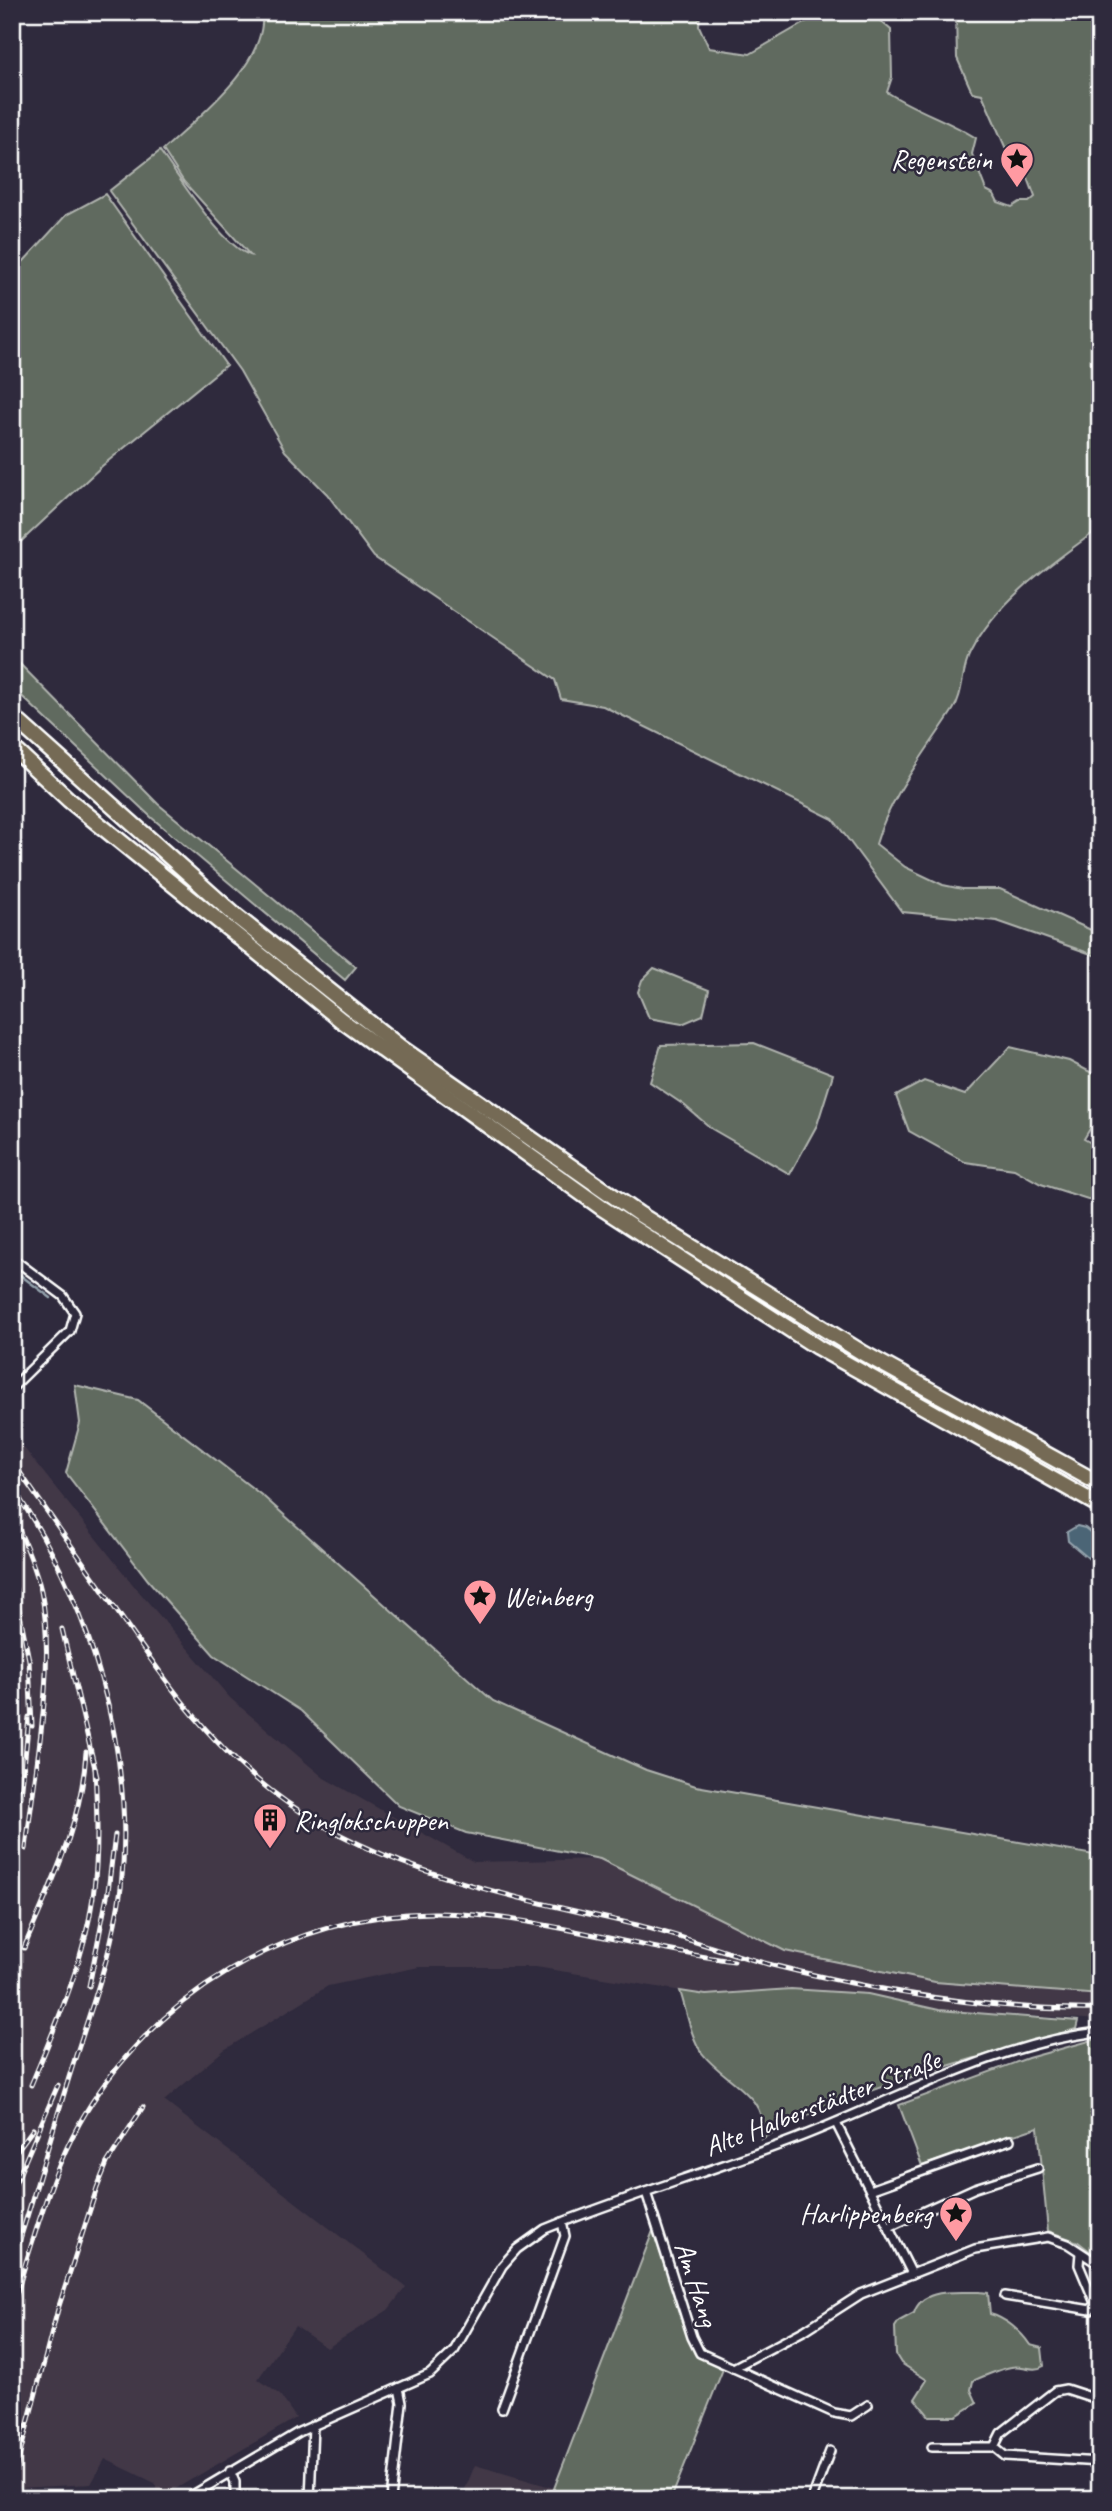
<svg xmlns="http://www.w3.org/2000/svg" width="1112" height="2511" font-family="Caveat,sans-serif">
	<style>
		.built { fill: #423847 }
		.green { fill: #616a5f; stroke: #b0b4af; stroke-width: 2 }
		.water { fill: #4c6576; stroke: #94a3ad; stroke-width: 2 }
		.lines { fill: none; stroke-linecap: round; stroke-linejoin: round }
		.stream { stroke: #94a3ad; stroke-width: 2.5 }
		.minor-casing { stroke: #fff; stroke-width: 12 }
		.motorway-casing { stroke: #fff; stroke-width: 19 }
		.minor { stroke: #2f2a3d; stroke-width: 7 }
		.motorway { stroke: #746b55; stroke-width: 14 }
		.rail-casing { stroke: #fff; stroke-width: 5 }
		.rail { stroke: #2f2a3d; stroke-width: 2.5; stroke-dasharray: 8; stroke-linecap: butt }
		.labels { text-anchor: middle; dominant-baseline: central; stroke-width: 5; stroke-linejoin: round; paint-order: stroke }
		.poi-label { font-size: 28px; fill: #fff; stroke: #2f2a3d; text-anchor: end }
		.street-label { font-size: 28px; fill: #fff; stroke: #2f2a3d }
	</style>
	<rect width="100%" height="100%" fill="#2f2a3d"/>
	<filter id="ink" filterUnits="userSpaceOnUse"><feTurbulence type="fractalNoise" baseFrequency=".0143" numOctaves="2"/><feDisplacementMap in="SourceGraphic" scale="14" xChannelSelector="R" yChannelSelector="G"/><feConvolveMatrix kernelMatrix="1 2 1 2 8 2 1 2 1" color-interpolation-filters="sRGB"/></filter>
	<g filter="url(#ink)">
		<g class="built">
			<path d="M12 1433 130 1581 230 1698 324 1778 474 1862 600 1859 785 1951 935 1982 1100 1995V2020L942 2010 868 1994 791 1989 706 1995 536 1967H419L328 1986 224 2050 164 2101 406 2287 388 2310 327 2348 295 2326 258 2379 280 2395 296 2418 160 2498 155 2483 105 2459 91 2484 18 2488 12 2499Z"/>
			<path d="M475 2465 554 2488 550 2499H461Z"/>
		</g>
		<g class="green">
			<path d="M262 12H700L699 26 709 48 750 54 823 12H870L891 30 892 77 887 92C916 111 948 120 976 138L972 154 986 190 994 194 998 202 1012 207 1020 202H1029L1035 197 1028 178 1006 149 982 94 972 92 957 58 956 12H1100V528C1052 563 998 599 970 654 961 671 964 693 953 710 926 752 890 796 876 844L905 867 943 885 962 889H1000L1100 934V957L997 921 902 912 833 819 603 706 561 699 555 680 374 557 327 494 285 451 240 371 109 191 160 151C178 176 223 247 250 255L184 182 163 150C198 117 268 64 262 12Z"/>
			<path d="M105 194 226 365 102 466 12 550V274L66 215Z"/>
			<path d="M12 656 158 804 356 967 345 980 152 818 12 687Z"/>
			<path d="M654 968 709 990 703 1015 682 1024 649 1018 638 992 642 980Z"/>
			<path d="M754 1043 833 1074 817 1125 790 1174 712 1129 684 1105 650 1082 661 1045Z"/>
			<path d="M1010 1047 1069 1061 1100 1077V1112L1084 1139 1100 1148V1203L1041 1184 1014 1169 965 1162 909 1131 896 1096 924 1081 965 1095Z"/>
			<path d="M75 1385 138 1400 264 1497 493 1701 646 1770 696 1786 1100 1856V1995L935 1982 785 1951 600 1859 466 1833 399 1806 301 1711 214 1655 148 1580 66 1473 80 1423Z"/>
			<path d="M791 1989 868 1994 939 2010 1078 2021 1076 2029C972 2060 857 2086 761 2139 771 2095 725 2083 702 2053 691 2038 686 2009 680 1991L706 1995Z"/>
			<path d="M1100 2038V2259L1078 2242 1048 2231 1038 2127 922 2166 899 2105 1028 2058Z"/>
			<path d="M653 2231 695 2354 723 2369 671 2499H550Z"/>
			<path d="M979 2292 988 2293 990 2314C1005 2318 1021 2331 1030 2345L1042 2348 1044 2366C1032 2373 1023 2364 1011 2367 1003 2368 979 2378 973 2381L971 2390 977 2403 956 2416H929L915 2399 927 2380 901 2363 896 2355 895 2327 899 2321 914 2313C922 2287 956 2293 979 2292Z"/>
		</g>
		<path class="water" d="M1077 1526 1085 1528 1100 1540V1568L1068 1541 1067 1532Z"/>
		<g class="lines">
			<g class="stream">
				<path d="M12 1269 51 1298"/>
				<path d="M1093 1619 1100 1620"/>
			</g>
			<g class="minor-casing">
				<g id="minor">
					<path d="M12 1258 63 1296 75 1313 70 1331 12 1388"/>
					<path d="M836 2123 912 2274"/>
					<path d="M870 2190 1010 2140"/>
					<path d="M646 2192 692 2337 700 2353 834 2413 851 2416 868 2405"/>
					<path d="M889 2227 975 2188 1038 2168"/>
					<path d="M1005 2296 1091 2310 1095 2303 1079 2265 1080 2253"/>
					<path d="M733 2368 805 2330 861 2294 975 2249 1048 2237 1068 2244 1100 2265"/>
					<path d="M502 2409 565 2236 562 2222"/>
					<path d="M932 2447H994"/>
					<path d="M994 2447 1001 2433 1055 2391 1066 2389 1100 2400"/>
					<path d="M994 2447 1005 2456 1100 2462"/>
					<path d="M230 2471 235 2482V2499"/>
					<path d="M186 2499 299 2432 430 2374 454 2351 502 2266 517 2249 545 2229C627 2196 712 2171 795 2139 892 2102 995 2043 1100 2032"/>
					<path d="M310 2499 313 2425"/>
					<path d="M391 2499 402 2403 399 2388"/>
					<path d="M812 2499 830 2451"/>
				</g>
			</g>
			<g class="motorway-casing">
				<g id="motorway">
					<path d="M12 716 237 917 400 1047 639 1214 863 1353 1100 1484"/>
					<path d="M12 747 69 800 341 1020 602 1208 817 1347 1100 1506"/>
				</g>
			</g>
			<use href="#minor" class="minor"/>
			<use href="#motorway" class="motorway"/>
			<g class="rail-casing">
				<g id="rail">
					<path d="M12 1461C45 1509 79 1556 112 1604 159 1672 204 1739 270 1790 375 1872 511 1896 637 1925 681 1936 724 1952 768 1964 875 1991 988 2011 1100 2009"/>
					<path d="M12 1487C89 1598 136 1752 121 1888 113 1951 90 2011 71 2071 51 2135 33 2200 12 2264"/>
					<path d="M12 1515C24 1540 35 1565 41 1591 57 1667 34 1771 26 1849"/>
					<path d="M12 1574 29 1660 32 1726"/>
					<path d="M62 1629 97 1777"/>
					<path d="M21 1797 29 1717"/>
					<path d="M24 1948C51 1884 82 1823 86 1752"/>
					<path d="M89 1986 108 1891 115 1835"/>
					<path d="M31 2085C56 2025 84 1962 93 1897 99 1853 97 1811 95 1768"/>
					<path d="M12 2157 33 2129"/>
					<path d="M12 2191 58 2085"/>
					<path d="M12 2314C17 2288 26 2262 34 2237 46 2198 59 2160 79 2124 149 1998 290 1912 436 1913 536 1914 634 1949 734 1961"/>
					<path d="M12 2484 58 2309 97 2188 107 2163 143 2107"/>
				</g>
			</g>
			<use href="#rail" class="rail"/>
		</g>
	</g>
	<defs>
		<g id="sight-pin" transform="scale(1.75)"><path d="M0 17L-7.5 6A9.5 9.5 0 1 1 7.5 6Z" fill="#ff9aa2" stroke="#2f2a3d"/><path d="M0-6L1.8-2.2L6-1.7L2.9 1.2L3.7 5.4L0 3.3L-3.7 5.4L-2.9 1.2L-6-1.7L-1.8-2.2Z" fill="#111"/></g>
		<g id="building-pin" transform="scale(1.75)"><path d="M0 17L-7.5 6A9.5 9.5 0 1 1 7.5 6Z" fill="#ff9aa2" stroke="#2f2a3d"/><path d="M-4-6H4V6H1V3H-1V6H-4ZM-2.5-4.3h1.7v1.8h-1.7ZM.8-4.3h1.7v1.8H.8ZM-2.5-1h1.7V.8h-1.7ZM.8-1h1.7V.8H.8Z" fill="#111"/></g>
	</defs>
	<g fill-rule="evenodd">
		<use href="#sight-pin" x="1017" y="159"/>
		<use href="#sight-pin" x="480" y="1596"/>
		<use href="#building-pin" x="270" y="1820"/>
		<use href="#sight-pin" x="956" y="2213"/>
	</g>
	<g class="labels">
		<g class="poi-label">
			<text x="992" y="159">Regenstein</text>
			<text x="504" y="1596" text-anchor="start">Weinberg</text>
			<text x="294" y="1820" text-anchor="start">Ringlokschuppen</text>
			<text x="932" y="2213">Harlippenberg</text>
		</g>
		<g class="street-label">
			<text transform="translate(822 2103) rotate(-21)">Alte Halberstädter Straße</text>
			<text transform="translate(697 2284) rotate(72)">Am Hang</text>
		</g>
	</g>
	<rect width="1112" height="2511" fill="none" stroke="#2f2a3d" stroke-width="42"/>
	<rect x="21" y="21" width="1070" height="2469" fill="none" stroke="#fff" stroke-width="2.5" filter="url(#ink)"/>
</svg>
